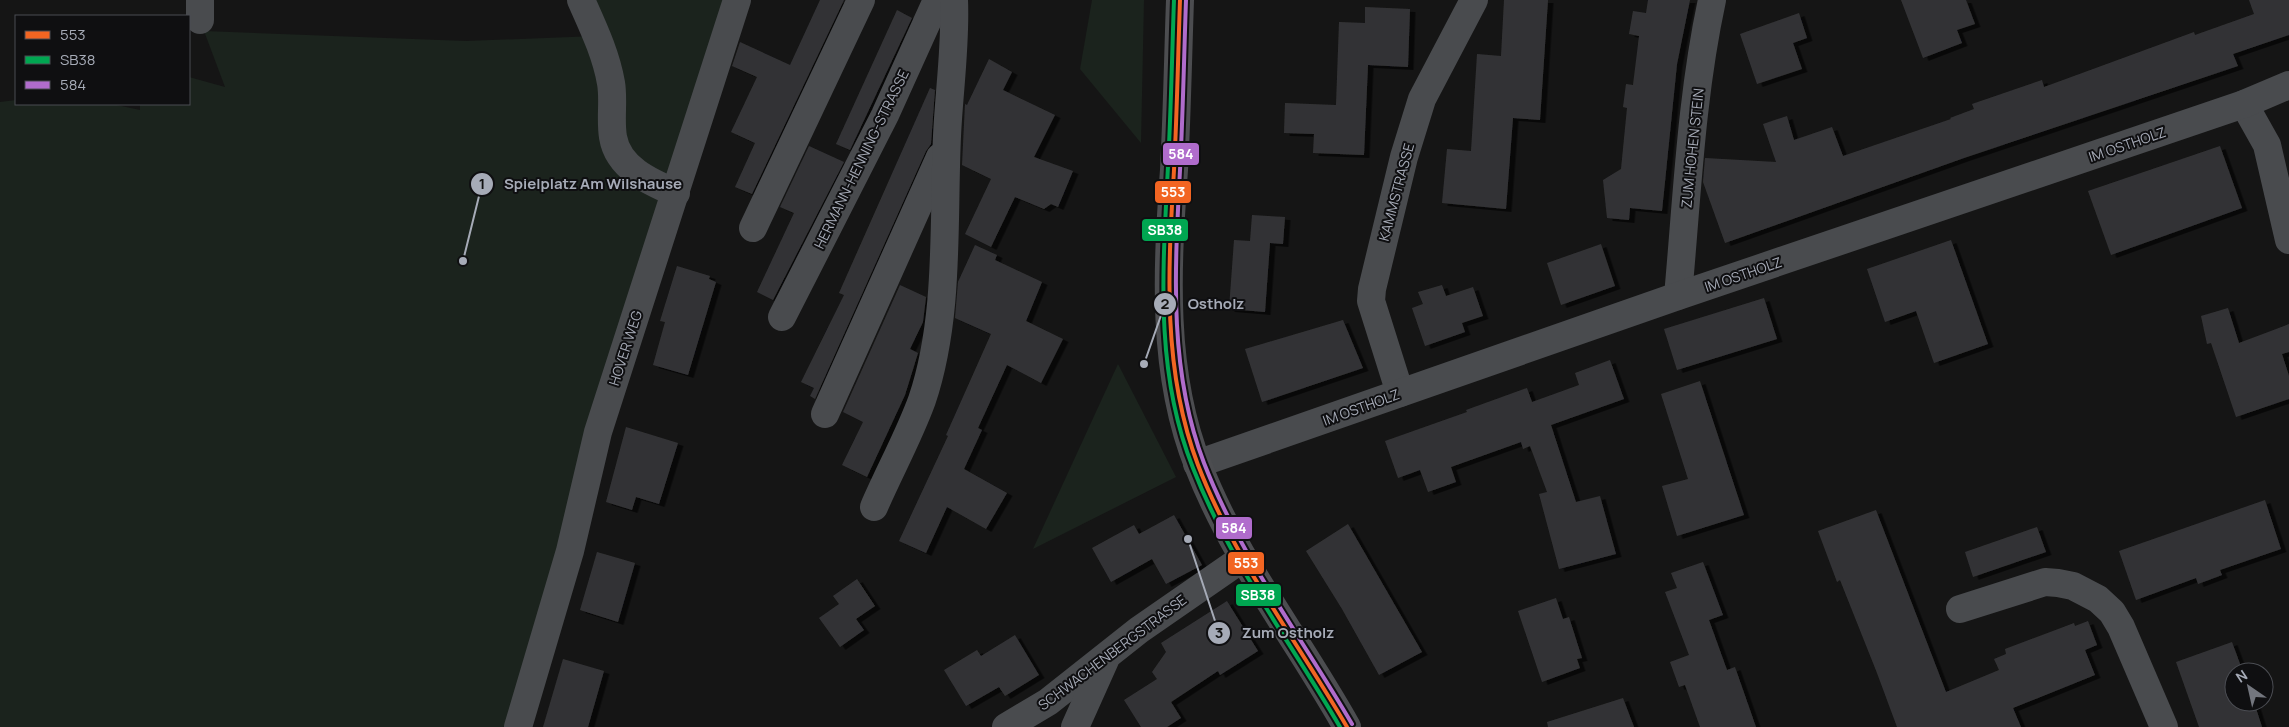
<svg xmlns="http://www.w3.org/2000/svg" width="2289" height="727" font-family="Manrope,sans-serif">
	<style>
		.green { fill: #1b231d }
		.building { fill: #333335; filter: url(#shadow) }
		.lines { fill: none; stroke-linecap: round; stroke-linejoin: round }
		.minor { stroke: #494b4e; stroke-width: 28 }
		.major { stroke: #4c4d50; stroke-width: 28 }
		.bus-1-casing { stroke: #0f0f11; stroke-width: 8 }
		.bus-2-casing { stroke: #0f0f11; stroke-width: 8 }
		.bus-3-casing { stroke: #0f0f11; stroke-width: 8 }
		.bus-1 { stroke: #f26522; stroke-width: 4 }
		.bus-2 { stroke: #00a651; stroke-width: 4 }
		.bus-3 { stroke: #b06ccc; stroke-width: 4 }
		.labels { text-anchor: middle; dominant-baseline: central; stroke-width: 4; stroke-linejoin: round; paint-order: stroke }
		.street-label { font-size: 14px; fill: #a6abb7; stroke: #0f0f11 }
		.leader { fill: none; stroke: #a6abb7; stroke-width: 2 }
		.callout-dot { fill: #a6abb7; stroke: #0f0f11; stroke-width: 2 }
		.mark-label { font-size: 15px; text-anchor: middle; font-weight: bold; fill: #111 }
		.callout-label { font-size: 15px; text-anchor: middle; font-weight: bold; fill: #a6abb7; stroke: #0f0f11; stroke-width: 4; stroke-linejoin: round; paint-order: stroke }
		.line-badge { stroke: #0f0f11; stroke-width: 2 }
		.badge-label { font-size: 14px; text-anchor: middle; font-weight: bold; fill: #fff }
	</style>
	<defs>
		<filter id="shadow"><feDropShadow dx="5.5" dy="3" stdDeviation="0" flood-color="#0009"/></filter>
	</defs>
	<rect width="100%" height="100%" fill="#151515"/>
	<g class="green">
		<path d="M581 0H737L518 727H0V102L16 100V104H112L140 110V104H189V77L225 87 204 31 466 41 596 36Z"/>
		<path d="M1092 0H1144L1141 143 1080 69Z"/>
		<path d="M1118 364 1176 477 1033 549Z"/>
	</g>
	<g class="building">
		<path d="M820 0H844L752 194 735 187 755 143 731 132 757 77 732 66 740 42 790 65Z"/>
		<path d="M1504 0H1548L1540 120 1513 118 1506 209 1442 203 1447 149 1471 151 1477 54 1501 56Z"/>
		<path d="M1648 0H1690L1677 64 1662 211 1630 208 1629 220 1607 218 1603 180 1621 169 1627 108 1623 107 1626 84 1633 85 1639 36 1629 34 1633 11 1646 13Z"/>
		<path d="M1901 0H1966L1975 24 1957 30 1962 43 1923 58Z"/>
		<path d="M2249 0H2289V35L2233 54 2238 66 1964 158 1725 243 1703 182 1705 158 1776 162 1763 124 1787 116 1794 140 1832 127 1843 156 1951 119 1950 118 1974 109 1972 104 2042 80 2044 87 2194 32 2195 35 2254 14Z"/>
		<path d="M1365 7 1410 9 1408 67 1368 65 1364 155 1313 153 1314 134 1284 133 1285 103 1336 105 1339 22 1365 23Z"/>
		<path d="M897 10 912 18 850 150 836 144Z"/>
		<path d="M1799 13 1807 38 1793 43 1802 69 1757 84 1740 34Z"/>
		<path d="M989 59 1012 72 1003 90 1055 115 1034 157 1073 171 1058 207 1051 204 1044 209 1015 197 991 247 965 234 991 179 962 165 965 104 967 105Z"/>
		<path d="M930 88 935 90 931 144 926 151 815 399 810 396 814 388 801 382 844 295 839 293Z"/>
		<path d="M809 146 844 162 773 300 757 292 794 213 780 207Z"/>
		<path d="M2220 146 2242 208 2111 255 2088 191Z"/>
		<path d="M1252 215 1285 217 1283 244 1270 243 1265 312 1229 309 1234 240 1250 241Z"/>
		<path d="M1951 240 1988 344 1934 363 1916 311 1885 322 1867 269Z"/>
		<path d="M1601 244 1615 286 1561 305 1547 263Z"/>
		<path d="M975 245 997 255 995 260 1042 282 1026 321 1063 339 1041 383 1007 365 978 428 982 430 964 469 1007 493 986 529 947 507 926 553 899 541 948 436 946 435 991 334 955 318 958 282Z"/>
		<path d="M677 266 710 276 709 279 716 282 688 375 653 365 665 322 660 321Z"/>
		<path d="M900 285 926 297 923 322 910 349 918 353 905 395 867 477 842 465 863 422 843 412Z"/>
		<path d="M1442 285 1446 296 1473 287 1483 316 1462 323 1465 332 1425 346 1412 308 1423 304 1418 292Z"/>
		<path d="M1764 298 1777 339 1677 370 1664 329Z"/>
		<path d="M2228 308 2239 343 2289 324V352L2282 354 2289 376V399L2236 417 2211 343 2207 344 2201 316Z"/>
		<path d="M1343 320 1363 368 1262 402 1245 349Z"/>
		<path d="M1610 360 1624 399 1551 425 1576 502 1600 496 1616 554 1559 569 1539 494 1547 492 1530 446 1523 449 1521 442 1451 467 1456 482 1428 492 1420 470 1398 478 1385 441 1467 412 1466 410 1527 388 1532 402 1579 385 1575 373Z"/>
		<path d="M1700 381 1744 515 1677 536 1662 486 1688 479 1661 394Z"/>
		<path d="M626 427 678 443 659 504 636 497 632 510 606 502Z"/>
		<path d="M2265 500 2281 549 2220 570 2222 575 2198 584 2196 578 2136 600 2119 551Z"/>
		<path d="M1876 510 1946 692 1999 670 1994 659 2006 654 2005 649 2074 623 2075 626 2088 621 2097 645 2085 650 2095 675 2013 708 2021 727H1897L1877 673 1840 580 1837 582 1818 531Z"/>
		<path d="M1174 515 1202 565 1166 584 1152 559 1111 582 1092 548 1134 525 1139 534Z"/>
		<path d="M1348 524 1422 652 1379 675 1342 609 1306 551Z"/>
		<path d="M2037 527 2046 552 1973 577 1965 552Z"/>
		<path d="M597 552 635 563 618 622 580 610Z"/>
		<path d="M1703 562 1723 615 1709 620 1727 670 1735 667 1756 727H1700L1685 685 1679 687 1670 662 1689 655 1665 592 1677 588 1671 573Z"/>
		<path d="M857 579 875 606 856 619 864 630 840 647 819 618 839 604 833 596Z"/>
		<path d="M1556 598 1563 619 1569 617 1582 658 1577 659 1580 668 1542 682 1518 611Z"/>
		<path d="M1227 601 1258 651 1220 675 1218 671 1171 702 1181 718 1167 727H1141L1124 700 1157 679 1152 672 1166 652 1161 643Z"/>
		<path d="M1015 635 1039 675 1005 696 999 687 966 706 944 670 977 650 981 656Z"/>
		<path d="M2232 642 2243 672H2234V702H2254L2262 727H2199L2176 662Z"/>
		<path d="M563 659 604 671 588 727H543Z"/>
		<path d="M1623 698 1634 727H1548L1547 722Z"/>
	</g>
	<g class="lines">
		<g class="minor">
			<path d="M200 0V20"/>
			<path d="M581 0C593 27 606 54 611 83 614 100 610 119 613 137 618 168 650 182 676 193"/>
			<path d="M2244 104 2267 145 2289 240"/>
			<path d="M753 228 861 0"/>
			<path d="M1678 296C1687 198 1691 97 1712 0"/>
			<path d="M782 317 885 115 937 0"/>
			<path d="M1400 393 1371 301 1372 289 1404 157 1422 99 1474 0"/>
			<path d="M825 414 940 157"/>
			<path d="M1197 464 1678 296 2244 104 2289 85"/>
			<path d="M874 507C889 472 909 436 922 400 950 317 943 222 947 136 949 91 956 45 954 0"/>
			<path d="M1960 609 2045 582 2058 583 2073 586 2098 599 2112 612 2121 627 2164 727"/>
			<path d="M518 727 570 551 598 432 737 0"/>
			<path d="M1006 727 1048 702 1139 630 1243 558"/>
			<path d="M1075 727 1105 660"/>
		</g>
		<path class="major" d="M1180 0C1178 57 1177 114 1174 170 1167 268 1161 372 1198 465 1234 559 1298 639 1347 727"/>
		<g class="bus-1-casing">
			<path id="bus-1" d="M1180 0C1178 57 1177 114 1174 170 1168 270 1162 370 1198 465 1234 559 1297 641 1347 727"/>
		</g>
		<g class="bus-2-casing">
			<path id="bus-2" d="M1174 0C1172 55 1171 111 1168 166 1163 268 1154 371 1193 468 1229 561 1290 641 1340 727"/>
		</g>
		<g class="bus-3-casing">
			<path id="bus-3" d="M1186 0C1184 57 1183 113 1180 170 1175 268 1168 369 1204 463 1240 556 1302 638 1352 724"/>
		</g>
		<use href="#bus-1" class="bus-1"/>
		<use href="#bus-2" class="bus-2"/>
		<use href="#bus-3" class="bus-3"/>
	</g>
	<g class="labels">
		<g class="street-label">
			<text transform="translate(2127 144) rotate(-19)">IM OSTHOLZ</text>
			<text transform="translate(1692 148) rotate(-84)">ZUM HOHEN STEIN</text>
			<text transform="translate(861 159) rotate(-64)">HERMANN-HENNING-STRASSE</text>
			<text transform="translate(1396 192) rotate(-75)">KAMMSTRASSE</text>
			<text transform="translate(1743 274) rotate(-19)">IM OSTHOLZ</text>
			<text transform="translate(625 348) rotate(-72)">HOVER WEG</text>
			<text transform="translate(1361 407) rotate(-20)">IM OSTHOLZ</text>
			<text transform="translate(1112 652) rotate(-37)">SCHWACHENBERGSTRASSE</text>
		</g>
	</g>
	<path class="leader" d="M463 261L482 184M1144 364L1165 304M1188 539L1219 633"/>
	<g class="callout-dot">
		<circle cx="463" cy="261" r="5"/>
		<circle cx="1144" cy="364" r="5"/>
		<circle cx="1188" cy="539" r="5"/>
		<circle cx="482" cy="184" r="12"/>
		<circle cx="1165" cy="304" r="12"/>
		<circle cx="1219" cy="633" r="12"/>
	</g>
	<g class="mark-label">
		<text x="482" y="189">1</text>
		<text x="1165" y="309">2</text>
		<text x="1219" y="638">3</text>
	</g>
	<g class="callout-label">
		<text x="593" y="189">Spielplatz Am Wilshause</text>
		<text x="1216" y="309">Ostholz</text>
		<text x="1288" y="638">Zum Ostholz</text>
	</g>
	<g class="line-badge">
		<rect x="1162" y="142" width="38" height="24" rx="5" fill="#b06ccc"/>
		<rect x="1154" y="180" width="38" height="24" rx="5" fill="#f26522"/>
		<rect x="1141" y="218" width="48" height="24" rx="5" fill="#00a651"/>
		<rect x="1215" y="516" width="38" height="24" rx="5" fill="#b06ccc"/>
		<rect x="1227" y="551" width="38" height="24" rx="5" fill="#f26522"/>
		<rect x="1235" y="583" width="47" height="24" rx="5" fill="#00a651"/>
	</g>
	<g class="badge-label">
		<text x="1181" y="159">584</text>
		<text x="1173" y="197">553</text>
		<text x="1165" y="235">SB38</text>
		<text x="1234" y="533">584</text>
		<text x="1246" y="568">553</text>
		<text x="1258" y="600">SB38</text>
	</g>
	<rect x="15" y="15" width="175" height="90" fill="#0f0f11" stroke="#4b4d53"/>
	<rect x="25" y="31" width="25" height="8" fill="#f26522" stroke="#4b4d53"/>
	<text x="60" y="40" font-size="15" fill="#a6abb7">553</text>
	<rect x="25" y="56" width="25" height="8" fill="#00a651" stroke="#4b4d53"/>
	<text x="60" y="65" font-size="15" fill="#a6abb7">SB38</text>
	<rect x="25" y="81" width="25" height="8" fill="#b06ccc" stroke="#4b4d53"/>
	<text x="60" y="90" font-size="15" fill="#a6abb7">584</text>
	<g transform="translate(2249 687) rotate(326)"><circle r="24" fill="#0f0f11" stroke="#4b4d53"/>
	<path d="M0-4L9 19L0 12L-9 19Z" fill="#73767e"/>
	<text y="-8" font-size="14" font-weight="bold" text-anchor="middle" fill="#a6abb7">N</text>
	</g>
</svg>
